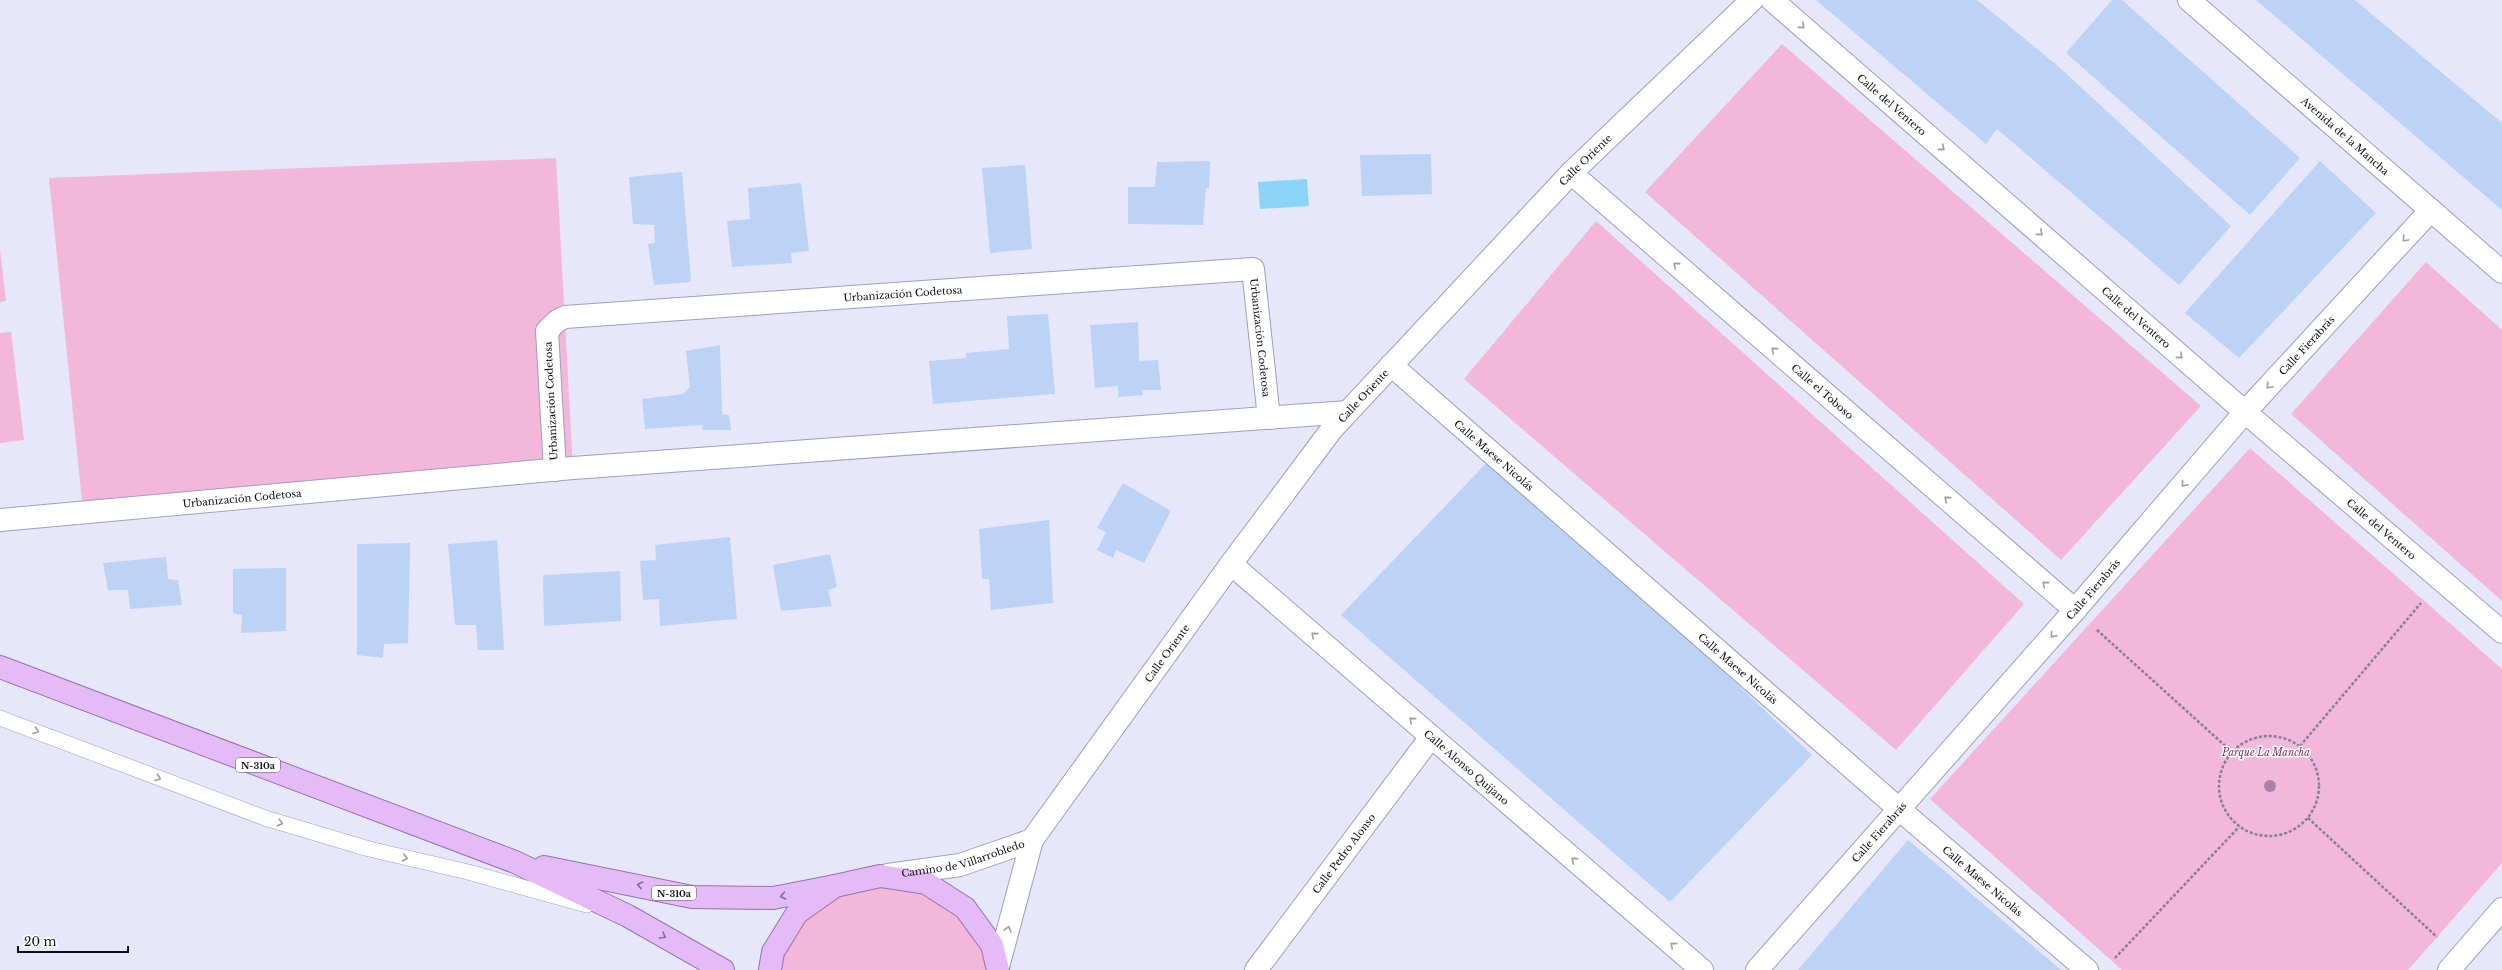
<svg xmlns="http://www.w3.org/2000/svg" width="2502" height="970" font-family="'Libre Baskerville',serif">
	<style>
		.green { fill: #f3b7da }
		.water { fill: #8ad5f7 }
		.building { fill: #bcd3f5 }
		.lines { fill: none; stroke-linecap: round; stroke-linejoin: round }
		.service-casing { stroke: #9e9dbd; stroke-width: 16 }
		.minor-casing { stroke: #9e9dbd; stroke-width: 24 }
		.trunk-casing { stroke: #9572a8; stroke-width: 24 }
		.path { stroke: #818191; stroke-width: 2.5; stroke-dasharray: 3 2; stroke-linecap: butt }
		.service { stroke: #fff; stroke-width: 15 }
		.minor { stroke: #fff; stroke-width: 22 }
		.trunk { stroke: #e4baf7; stroke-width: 22 }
		.tree { fill: #ab82a7 }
		.oneway { stroke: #9f9ea3 }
		.oneway2 { stroke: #846c93 }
		.labels { text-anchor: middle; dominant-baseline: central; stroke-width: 3; stroke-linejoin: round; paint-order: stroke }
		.shield { fill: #fff; stroke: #56565d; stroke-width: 1 }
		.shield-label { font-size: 9px; font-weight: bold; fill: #0e0d18 }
		.street-label { font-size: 10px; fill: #0e0d18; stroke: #fff }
		.park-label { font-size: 10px; font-style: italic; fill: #7a3061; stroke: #fff }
	</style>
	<rect width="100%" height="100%" fill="#e7e7fc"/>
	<g class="green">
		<path d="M1782 44 2201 406 2061 560 1645 192Z"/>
		<path d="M556 158 573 468 83 511 49 178Z"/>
		<path d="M1596 221 2024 604 1896 750 1464 379Z"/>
		<path d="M0 249 6 301 0 302Z"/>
		<path d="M2426 262 2502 330V601L2291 414Z"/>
		<path d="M11 332 24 440 0 443V333Z"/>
		<path d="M2250 448 2502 669V863L2408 970H2122L1930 799Z"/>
		<path d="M880 876 965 908 998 970H770L797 913Z"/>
	</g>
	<path class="water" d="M1307 179 1309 206 1260 209 1258 182Z"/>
	<g class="building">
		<path d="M1816 0H1977L2057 65 2231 226 2179 285 1997 129 1986 144Z"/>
		<path d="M2112 0H2122L2300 158 2250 215 2066 53Z"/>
		<path d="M2256 0H2355L2502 123V210Z"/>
		<path d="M1431 154 1432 194 1362 196 1360 155Z"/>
		<path d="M1210 161 1209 188H1206L1203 225 1128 224V187H1155L1157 162Z"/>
		<path d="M2320 161 2376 213 2239 358 2185 313Z"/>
		<path d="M1025 165 1032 249 990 253 982 168Z"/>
		<path d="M682 172 691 282 654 285 648 244 655 243 654 225 633 224 629 177Z"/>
		<path d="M801 183 809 251 791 253 792 263 732 267 727 221 750 219 748 188Z"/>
		<path d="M1048 314 1055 394 933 404 929 361 966 358V353L1009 349 1007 316Z"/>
		<path d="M1138 322 1139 361 1158 360 1161 390H1142L1143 395 1118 397V386L1095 388 1090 325Z"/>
		<path d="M720 345 722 414 729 415 731 430H702L703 425 645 429 642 399 683 394 690 387 686 351Z"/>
		<path d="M1494 455 1812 755 1670 902 1341 615Z"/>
		<path d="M1123 483 1171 511 1144 563 1116 550 1113 558 1097 550 1106 532 1097 528Z"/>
		<path d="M1049 520 1053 603 991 610 989 579H982L979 529Z"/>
		<path d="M730 537 737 619 660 626 659 599 643 600 640 561 656 560 655 545Z"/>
		<path d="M497 540 504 650H478L476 625H455L448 544Z"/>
		<path d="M410 543 408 643 384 644 383 658 357 655V544Z"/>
		<path d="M830 554 837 587 828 590 832 606 781 611 773 565Z"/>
		<path d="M166 557 168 579 178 580 182 605 130 609 128 590H108L103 563Z"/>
		<path d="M286 568V631L241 633 242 615 233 613V569Z"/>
		<path d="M620 571 621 621 544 626 543 575Z"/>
		<path d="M1908 840 2061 970H1798Z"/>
	</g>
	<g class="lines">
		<g class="service-casing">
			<path id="service" d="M0 718 265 818 369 849 468 872 587 905"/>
		</g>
		<g class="minor-casing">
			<g id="minor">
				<path id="s1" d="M1772 0 2245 412 2502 632"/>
				<path id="s2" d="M2189 0 2502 272"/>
				<path id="s3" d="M1571 173 2075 610"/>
				<path id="s4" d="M1391 365 1899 809 2087 970"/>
				<path id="s5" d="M555 470 547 331 557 321 565 317 1253 269 1269 418"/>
				<path id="s6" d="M0 520 573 468 1348 412"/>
				<path id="s7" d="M1231 564 1702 970"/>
				<path id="s8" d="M888 875 960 865 1032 840"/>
				<path id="s9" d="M998 967 1032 840 1231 564 1332 429 1571 173 1752 0"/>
				<path id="s10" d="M1256 970 1431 737"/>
				<path id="s11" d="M1757 970 2075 610 2245 412 2431 210"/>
				<path d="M2449 970 2502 909"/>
			</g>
		</g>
		<g class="trunk-casing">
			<g id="trunk">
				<path d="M0 667 515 862 628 916 723 970"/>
				<path d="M544 867 692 897 773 898 835 886"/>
				<path d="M770 970 773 952 797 913 835 886 880 876 926 883 965 908 992 945 998 970"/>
			</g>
		</g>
		<g class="path">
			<path d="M2097 630 2232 752"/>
			<circle cx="2269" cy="786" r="50"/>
			<path d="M2300 746 2421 603"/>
			<path d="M2308 818 2437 937"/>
			<path d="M2115 958 2239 827"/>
		</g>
		<use href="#service" class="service"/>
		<use href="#minor" class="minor"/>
		<use href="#trunk" class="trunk"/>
	</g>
	<circle class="tree" cx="2270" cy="786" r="6"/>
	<defs><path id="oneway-chevron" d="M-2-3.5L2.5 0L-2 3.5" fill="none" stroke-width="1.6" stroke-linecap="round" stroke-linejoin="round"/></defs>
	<g class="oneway">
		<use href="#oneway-chevron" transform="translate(1802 26) rotate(41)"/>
		<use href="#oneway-chevron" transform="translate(1942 148) rotate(41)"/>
		<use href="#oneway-chevron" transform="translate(2040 233) rotate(41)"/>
		<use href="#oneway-chevron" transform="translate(2405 239) rotate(133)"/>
		<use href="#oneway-chevron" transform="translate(1676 265) rotate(-139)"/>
		<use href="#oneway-chevron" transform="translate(1774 350) rotate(-139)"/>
		<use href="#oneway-chevron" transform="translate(2180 356) rotate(41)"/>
		<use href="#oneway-chevron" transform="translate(2269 386) rotate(133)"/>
		<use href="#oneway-chevron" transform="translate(2184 484) rotate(131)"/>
		<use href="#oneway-chevron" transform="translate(1947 499) rotate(-139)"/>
		<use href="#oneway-chevron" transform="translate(2045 584) rotate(-139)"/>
		<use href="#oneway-chevron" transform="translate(1314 635) rotate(-139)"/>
		<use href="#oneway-chevron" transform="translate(2053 635) rotate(131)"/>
		<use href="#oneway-chevron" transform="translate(1412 720) rotate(-139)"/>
		<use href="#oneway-chevron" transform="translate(36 731) rotate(21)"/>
		<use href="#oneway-chevron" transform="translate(158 778) rotate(21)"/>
		<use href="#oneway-chevron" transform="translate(280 823) rotate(17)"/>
		<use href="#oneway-chevron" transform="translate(405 858) rotate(13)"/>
		<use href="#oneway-chevron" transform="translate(1574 860) rotate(-139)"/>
		<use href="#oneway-chevron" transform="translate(1008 929) rotate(-75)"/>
		<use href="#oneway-chevron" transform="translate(1673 945) rotate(-139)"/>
	</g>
	<g class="oneway2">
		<use href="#oneway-chevron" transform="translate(640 885) rotate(-168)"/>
		<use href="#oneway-chevron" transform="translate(783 896) rotate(169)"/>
		<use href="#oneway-chevron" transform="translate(663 936) rotate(30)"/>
	</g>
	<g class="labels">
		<g class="shield">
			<rect x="236" y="758" width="44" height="14" rx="3"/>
			<rect x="652" y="886" width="44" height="14" rx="3"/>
		</g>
		<g class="shield-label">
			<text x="258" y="765">N-310a</text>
			<text x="674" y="893">N-310a</text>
		</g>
		<g class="street-label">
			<text stroke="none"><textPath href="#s1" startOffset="159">Calle del Ventero</textPath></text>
			<text stroke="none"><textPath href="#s2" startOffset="207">Avenida de la Mancha</textPath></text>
			<text stroke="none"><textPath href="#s9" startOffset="1010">Calle Oriente</textPath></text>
			<text stroke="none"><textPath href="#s5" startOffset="501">Urbanización Codetosa</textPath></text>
			<text stroke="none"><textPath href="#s1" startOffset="483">Calle del Ventero</textPath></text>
			<text stroke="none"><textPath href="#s5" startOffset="921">Urbanización Codetosa</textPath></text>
			<text stroke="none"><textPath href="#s11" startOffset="832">Calle Fierabrás</textPath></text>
			<text stroke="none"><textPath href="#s3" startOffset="333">Calle el Toboso</textPath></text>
			<text stroke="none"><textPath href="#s9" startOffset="686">Calle Oriente</textPath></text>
			<text transform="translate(551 401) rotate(-93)">Urbanización Codetosa</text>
			<text stroke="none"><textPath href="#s4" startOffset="137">Calle Maese Nicolás</textPath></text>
			<text stroke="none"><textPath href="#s6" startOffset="243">Urbanización Codetosa</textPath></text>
			<text stroke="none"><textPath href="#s1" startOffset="807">Calle del Ventero</textPath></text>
			<text stroke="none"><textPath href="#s11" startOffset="508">Calle Fierabrás</textPath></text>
			<text stroke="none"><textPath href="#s9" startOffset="362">Calle Oriente</textPath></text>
			<text stroke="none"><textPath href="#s4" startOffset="461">Calle Maese Nicolás</textPath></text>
			<text stroke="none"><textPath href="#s7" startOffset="311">Calle Alonso Quijano</textPath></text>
			<text stroke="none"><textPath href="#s11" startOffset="184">Calle Fierabrás</textPath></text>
			<text stroke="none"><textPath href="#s10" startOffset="146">Calle Pedro Alonso</textPath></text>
			<text stroke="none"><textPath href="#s8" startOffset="77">Camino de Villarrobledo</textPath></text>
			<text stroke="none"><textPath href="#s4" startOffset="785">Calle Maese Nicolás</textPath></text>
		</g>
		<g class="park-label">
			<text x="2266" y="752">Parque La Mancha</text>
		</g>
	</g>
	<path d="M18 946v6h110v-6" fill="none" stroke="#0e0d18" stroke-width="2"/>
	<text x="24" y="946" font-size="12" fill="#0e0d18" stroke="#ffffff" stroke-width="3" paint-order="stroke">20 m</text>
</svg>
